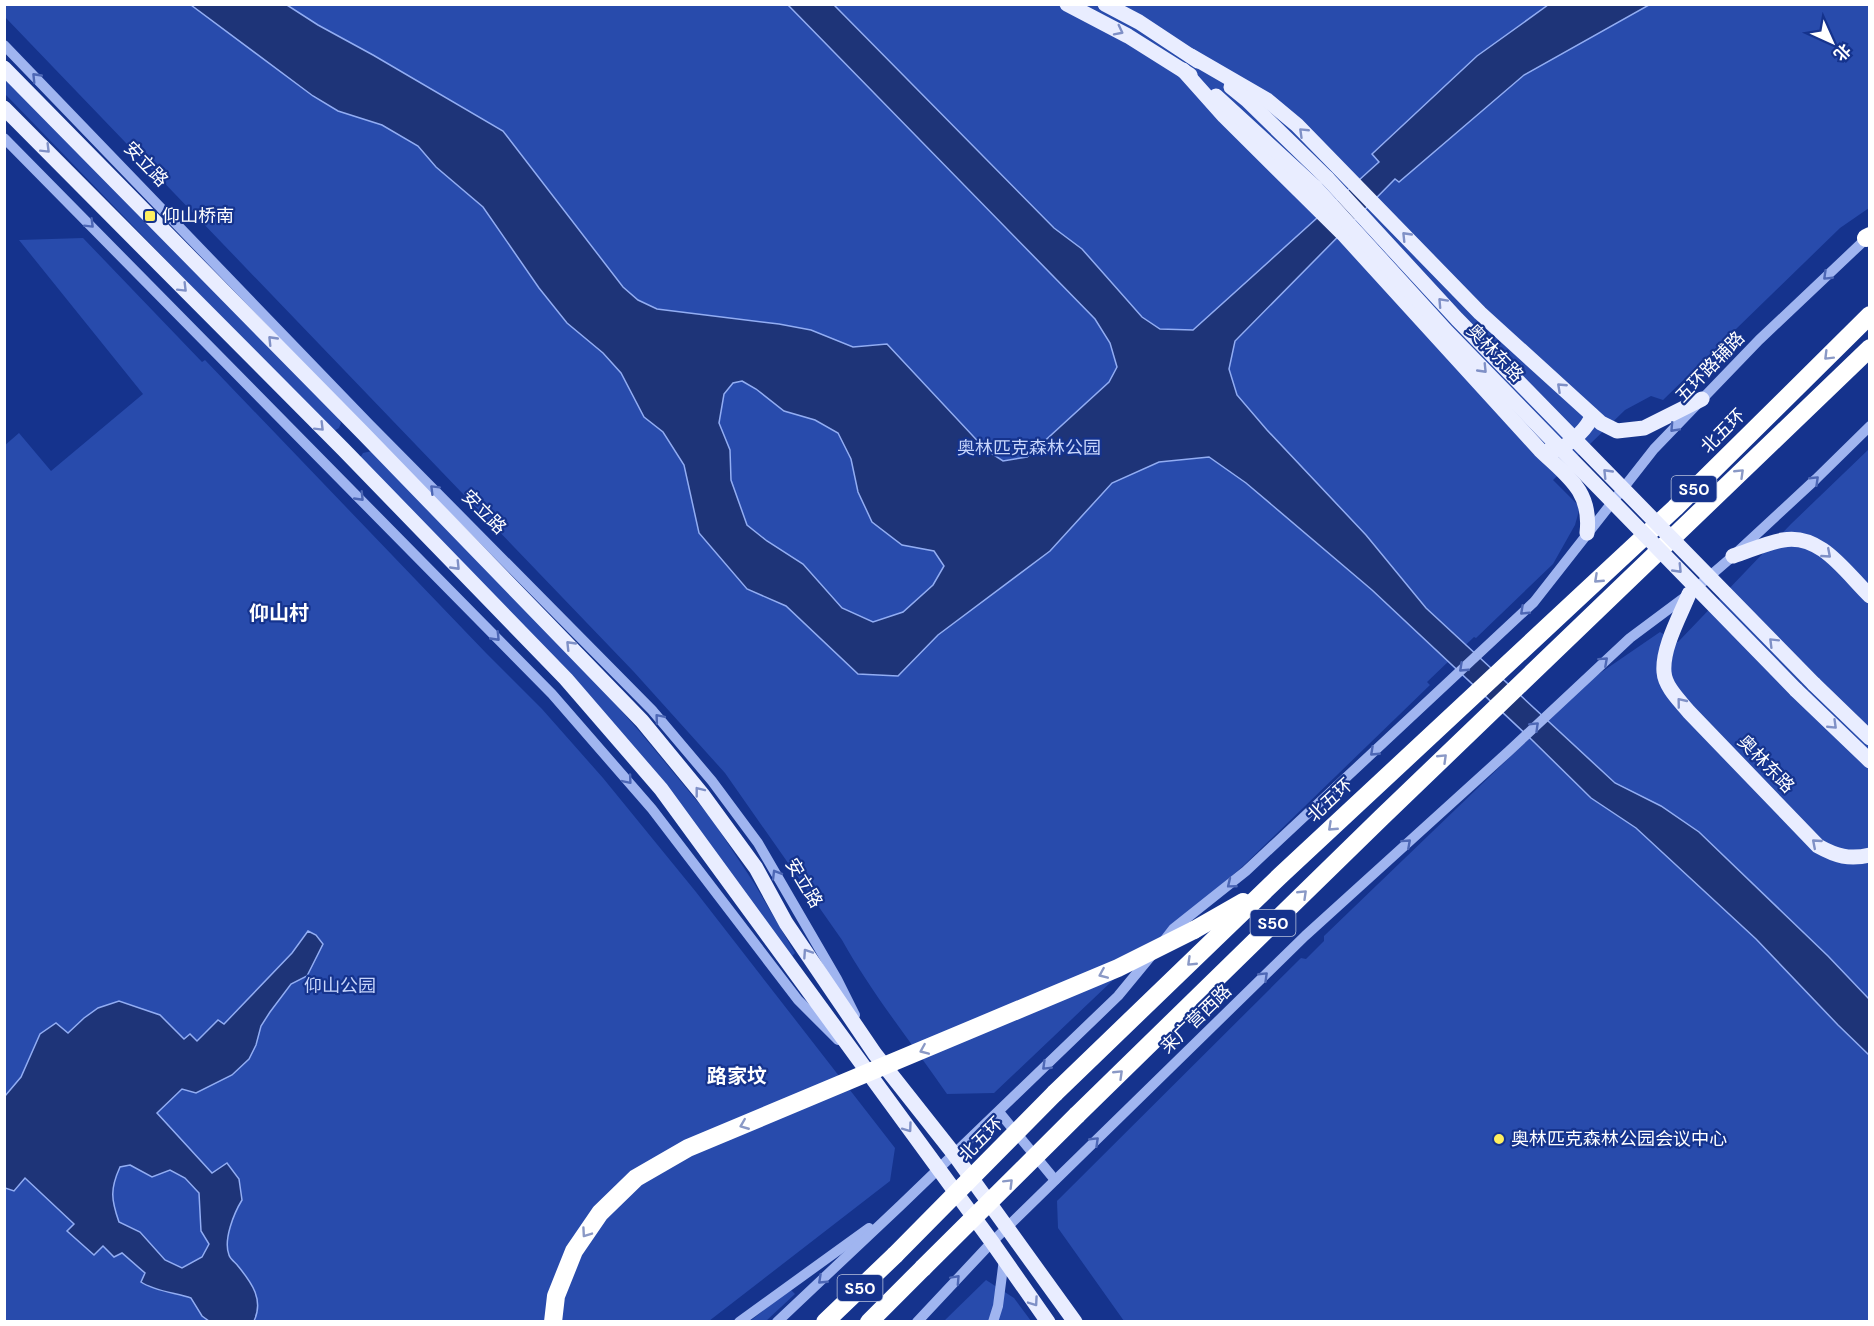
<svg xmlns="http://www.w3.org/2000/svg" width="1874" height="1326" font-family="'DM Sans','Noto Sans SC',sans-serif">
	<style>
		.green { fill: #284bac }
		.water { fill: #1e3478; stroke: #92adf3; stroke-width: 1.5; fill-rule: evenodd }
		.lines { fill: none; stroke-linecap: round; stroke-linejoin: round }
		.minor { stroke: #a0b5f0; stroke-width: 10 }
		.major { stroke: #e9edff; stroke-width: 15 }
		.highway { stroke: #fff; stroke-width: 18 }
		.major-bridge { stroke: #e9edff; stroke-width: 15 }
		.highway-bridge { stroke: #fff; stroke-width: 18 }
		.oneway { stroke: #7f90c6 }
		.oneway2 { stroke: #4d67b5 }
		.oneway3 { stroke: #8a99c6 }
		.poi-dot { fill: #ffef5f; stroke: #15338d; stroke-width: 2 }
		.labels { text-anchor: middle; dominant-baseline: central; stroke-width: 4.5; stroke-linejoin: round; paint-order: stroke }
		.shield { fill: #15338d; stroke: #b9c2dd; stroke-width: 1.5 }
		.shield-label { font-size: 16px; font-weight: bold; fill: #fff }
		.street-label { font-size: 18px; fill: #fff; stroke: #15338d }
		.poi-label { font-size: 18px; fill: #fff; stroke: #15338d; text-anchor: start }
		.park-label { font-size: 18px; fill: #c6d4fb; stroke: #15338d }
		.neighbourhood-label { font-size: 20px; font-weight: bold; fill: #fff; stroke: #15338d }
	</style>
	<rect width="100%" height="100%" fill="#15338d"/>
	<g class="green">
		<path d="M5 4 1869 5V208L1840 228 1663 400 1651 396 1625 410 1553 480 1580 507 1575 525 1553 564 1476 638 1474 637 1427 682 1430 685 1242 867 1156 942 1150 945 994 1093 947 1094C912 1043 872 994 842 940L725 773 634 672 5 17Z"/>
		<path d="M4 73 337 415 341 423 339 428 334 431 328 427 5 94Z"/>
		<path d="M83 238 202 362 205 360 486 653 542 709 603 778 696 892 895 1148 890 1181 709 1321H5L4 446 19 433 51 471 143 394 19 240Z"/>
		<path d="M1869 449V1321H1124L1058 1228 1057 1201 1301 958 1306 959 1324 941V936L1590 680 1660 632 1678 642 1791 524Z"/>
		<path d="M372 451 591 676 640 732 711 818 754 883 795 953 792 956 685 811 360 458 363 453Z"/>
		<path d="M986 1280 1014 1298 1031 1321 943 1322Z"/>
		<path d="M790 1289 795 1294 766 1321 749 1322Z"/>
	</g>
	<g class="water">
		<path d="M191 5H287L318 25 373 55 503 131 623 287 638 300 657 309 779 324 811 330 853 347 887 344 986 450 1003 461 1027 457 1109 382 1117 367 1110 343 1095 319 788 5H834L1054 228 1082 249 1142 317 1160 329 1193 330 1379 162 1372 154 1477 56 1548 5H1649L1524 75 1399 182 1395 179 1235 341 1229 369 1237 395 1267 430 1366 535 1426 608 1615 783 1661 806 1699 832 1828 956 1869 999V1055L1838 1025 1756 939 1636 828 1591 798 1532 740 1372 590 1246 483 1209 457 1159 462 1112 483 1050 551 938 635 898 676 858 674 786 606 747 589 699 533 684 465 663 432 644 417 621 373 603 353 567 323 539 288 483 207 436 167 418 146 382 125 338 111 313 96ZM742 381 756 389 784 411 815 420 838 433 851 459 858 492 872 522 902 545 934 551 944 566 933 585 903 612 873 622 842 608 803 564 767 541 747 525 731 480 730 450 719 423 724 394 733 383Z"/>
		<path d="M308 931 316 935 323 944 307 976 291 984 270 1012 261 1026 256 1045 249 1059 232 1075 196 1093 182 1089 157 1113 212 1173 227 1163 239 1179 242 1200C234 1213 223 1240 229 1255 230 1259 236 1263 238 1266 252 1283 264 1300 254 1321H209L202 1316 191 1298C176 1293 154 1291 141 1282L145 1273 122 1253 114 1257 103 1246 94 1255 67 1231 74 1224 25 1178 14 1191 5 1188V1096L21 1077 40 1034 56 1023 68 1033 84 1018 98 1008 119 1001 160 1015 184 1039 190 1034 197 1041 218 1020 224 1024 292 953ZM130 1165 152 1177 170 1170 185 1178 199 1193 201 1231 209 1244 202 1257 182 1268 165 1260 140 1232 119 1222C111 1199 110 1189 120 1167Z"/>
	</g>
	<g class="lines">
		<g class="minor">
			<path d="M4 45 369 424 652 710 712 781 758 843 837 979 855 1015"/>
			<path d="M4 138 552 694 652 809 798 1000 838 1040"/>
			<path d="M1163 942 1173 929 1246 871 1534 602 1654 449 1759 340 1869 236"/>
			<path d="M999 1112 1055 1180"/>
			<path d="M739 1322 869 1228"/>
			<path d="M777 1322 901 1205 1118 996 1151 956"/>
			<path d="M917 1322 992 1242 1305 936 1509 751 1630 638 1689 594 1733 556 1816 479 1870 426"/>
			<path d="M993 1322 998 1306 1004 1259"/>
		</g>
		<g class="major">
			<path d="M1067 4 1128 36 1190 75"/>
			<path d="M1105 4 1139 22 1198 61"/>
			<path d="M1191 56 1267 100 1297 125 1480 313 1601 423 1617 431 1644 428 1702 399"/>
			<path d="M4 68 362 432 642 721 702 794 756 868 786 923 875 1054 954 1154 1075 1322"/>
			<path d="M1183 70 1224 116 1344 235 1540 450C1567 476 1592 491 1587 533"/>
			<path d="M1231 87 1247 100 1327 178"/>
			<path d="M1216 96 1315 187"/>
			<path d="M4 108 344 450 566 679 661 789 992 1242 1048 1322"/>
			<path d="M1549 450C1549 450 1558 450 1558 449 1570 445 1589 427 1592 415"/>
			<path d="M1733 556C1749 551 1766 543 1783 540 1821 533 1846 573 1870 596"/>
			<path d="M1689 594C1680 616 1662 648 1664 672 1665 687 1680 701 1689 712L1818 846C1836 856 1849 860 1870 855"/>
			<path d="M1814 684 1870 738"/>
			<path d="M1796 690 1870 761"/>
		</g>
		<g class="highway">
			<path d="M1866 238 1870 236"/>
			<path d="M1194 930 1243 902"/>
			<path d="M1055 1093 1281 875 1675 508 1870 315"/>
			<path d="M1077 1115 1381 818 1870 348"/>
			<path d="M825 1322 895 1255"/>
			<path d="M869 1322 923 1268"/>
		</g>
		<g class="major-bridge">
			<path d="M1327 178 1457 319 1814 684"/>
			<path d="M1315 187 1447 332 1796 690"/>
		</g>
		<g class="highway-bridge">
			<path d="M895 1255 1055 1093"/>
			<path d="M923 1268 1077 1115"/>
			<path d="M553 1322 556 1296 574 1251 600 1213 636 1178 688 1148 1118 968 1194 930"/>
		</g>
	</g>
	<defs><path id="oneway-chevron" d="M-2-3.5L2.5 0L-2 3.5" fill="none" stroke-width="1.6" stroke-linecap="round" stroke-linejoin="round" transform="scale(1.5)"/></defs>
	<g class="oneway">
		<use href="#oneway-chevron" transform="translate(1119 31) rotate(27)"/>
		<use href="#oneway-chevron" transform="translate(1303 132) rotate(-136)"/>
		<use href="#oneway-chevron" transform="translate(46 149) rotate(45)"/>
		<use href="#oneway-chevron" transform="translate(1406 236) rotate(-134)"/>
		<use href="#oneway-chevron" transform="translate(183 288) rotate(45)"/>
		<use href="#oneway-chevron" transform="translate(1442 302) rotate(-133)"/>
		<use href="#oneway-chevron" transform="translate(272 340) rotate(-134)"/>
		<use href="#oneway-chevron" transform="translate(1483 369) rotate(46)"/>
		<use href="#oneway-chevron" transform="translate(1561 387) rotate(-137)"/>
		<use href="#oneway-chevron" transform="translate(320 427) rotate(45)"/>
		<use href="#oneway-chevron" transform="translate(1607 473) rotate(-134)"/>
		<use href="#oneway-chevron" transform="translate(1827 554) rotate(41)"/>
		<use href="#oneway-chevron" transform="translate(456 566) rotate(46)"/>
		<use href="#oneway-chevron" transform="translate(1678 569) rotate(46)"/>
		<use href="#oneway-chevron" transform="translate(1773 642) rotate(-135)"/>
		<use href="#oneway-chevron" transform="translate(570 645) rotate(-134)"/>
		<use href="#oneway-chevron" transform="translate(1681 702) rotate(-129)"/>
		<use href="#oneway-chevron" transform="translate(1833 725) rotate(44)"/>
		<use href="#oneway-chevron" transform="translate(699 791) rotate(-128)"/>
		<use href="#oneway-chevron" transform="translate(1816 843) rotate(-139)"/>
		<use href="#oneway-chevron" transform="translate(807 953) rotate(-124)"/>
		<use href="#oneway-chevron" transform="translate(908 1128) rotate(54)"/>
		<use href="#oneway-chevron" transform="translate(1034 1302) rotate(55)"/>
	</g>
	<g class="oneway2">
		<use href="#oneway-chevron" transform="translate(36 77) rotate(-134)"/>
		<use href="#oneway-chevron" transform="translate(90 224) rotate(45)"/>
		<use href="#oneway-chevron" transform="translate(1827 276) rotate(136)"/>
		<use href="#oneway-chevron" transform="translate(1674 428) rotate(133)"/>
		<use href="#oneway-chevron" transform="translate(1815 480) rotate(-44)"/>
		<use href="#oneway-chevron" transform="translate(434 489) rotate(-135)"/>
		<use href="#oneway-chevron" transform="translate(360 497) rotate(46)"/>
		<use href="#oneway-chevron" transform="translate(1524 611) rotate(137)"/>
		<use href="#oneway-chevron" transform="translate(496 637) rotate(46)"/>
		<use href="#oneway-chevron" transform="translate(1604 661) rotate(-42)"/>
		<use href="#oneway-chevron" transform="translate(1463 668) rotate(137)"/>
		<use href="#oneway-chevron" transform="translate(659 718) rotate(-130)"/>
		<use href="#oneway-chevron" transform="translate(1535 726) rotate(-44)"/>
		<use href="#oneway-chevron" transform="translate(1374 752) rotate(137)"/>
		<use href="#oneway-chevron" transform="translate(628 780) rotate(50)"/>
		<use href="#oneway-chevron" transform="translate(1407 843) rotate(-42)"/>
		<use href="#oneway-chevron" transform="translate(776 874) rotate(-121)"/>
		<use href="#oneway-chevron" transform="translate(1231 884) rotate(141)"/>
		<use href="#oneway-chevron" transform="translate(1264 976) rotate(-44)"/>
		<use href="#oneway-chevron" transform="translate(1046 1066) rotate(136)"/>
		<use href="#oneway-chevron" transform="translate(1095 1141) rotate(-44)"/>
		<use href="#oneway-chevron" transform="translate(956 1279) rotate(-47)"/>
		<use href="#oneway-chevron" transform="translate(822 1280) rotate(137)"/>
	</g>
	<g class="oneway3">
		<use href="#oneway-chevron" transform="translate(1828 356) rotate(135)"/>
		<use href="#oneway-chevron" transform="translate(1740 473) rotate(-44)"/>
		<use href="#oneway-chevron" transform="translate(1598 579) rotate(137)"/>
		<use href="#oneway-chevron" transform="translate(1443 758) rotate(-44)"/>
		<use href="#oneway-chevron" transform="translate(1332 827) rotate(137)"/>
		<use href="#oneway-chevron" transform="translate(1303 894) rotate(-44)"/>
		<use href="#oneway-chevron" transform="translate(1191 962) rotate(136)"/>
		<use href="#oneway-chevron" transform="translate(1103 974) rotate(157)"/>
		<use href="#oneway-chevron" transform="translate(924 1050) rotate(157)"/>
		<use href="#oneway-chevron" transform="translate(1119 1074) rotate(-44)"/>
		<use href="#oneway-chevron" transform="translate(744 1125) rotate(158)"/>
		<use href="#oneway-chevron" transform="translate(1009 1183) rotate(-45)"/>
		<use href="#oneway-chevron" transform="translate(586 1233) rotate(125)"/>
	</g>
	<g class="poi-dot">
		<rect x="144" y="210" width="12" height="12" rx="3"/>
		<circle cx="1499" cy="1139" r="6"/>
	</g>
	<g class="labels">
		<g class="shield">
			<rect x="1671.5" y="476" width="45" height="26" rx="4.5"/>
			<rect x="1250.5" y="910" width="45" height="26" rx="4.5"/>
			<rect x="837.5" y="1275" width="45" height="26" rx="4.5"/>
		</g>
		<g class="shield-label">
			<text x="1694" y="489">S50</text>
			<text x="1273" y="923">S50</text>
			<text x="860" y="1288">S50</text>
		</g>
		<g class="street-label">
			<text transform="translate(146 164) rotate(46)">安立路</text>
			<text transform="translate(1495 353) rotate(46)">奥林东路</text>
			<text transform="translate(1710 367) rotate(-46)">五环路辅路</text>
			<text transform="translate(1723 431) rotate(-45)">北五环</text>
			<text transform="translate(484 512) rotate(45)">安立路</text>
			<text transform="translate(1766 764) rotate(46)">奥林东路</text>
			<text transform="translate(1330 800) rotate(-43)">北五环</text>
			<text transform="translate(804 883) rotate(59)">安立路</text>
			<text transform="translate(1196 1019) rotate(-44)">来广营西路</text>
			<text transform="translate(981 1139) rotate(-45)">北五环</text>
		</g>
		<g class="poi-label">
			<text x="162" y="216">仰山桥南</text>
			<text x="1511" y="1139">奥林匹克森林公园会议中心</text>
		</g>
		<g class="park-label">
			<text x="1029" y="448">奥林匹克森林公园</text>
			<text x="340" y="986">仰山公园</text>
		</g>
		<g class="neighbourhood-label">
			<text x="279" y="613">仰山村</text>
			<text x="737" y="1076">路家坟</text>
		</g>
	</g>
	<rect width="1874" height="1326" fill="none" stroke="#ffffff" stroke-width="12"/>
	<g transform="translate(1832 42) rotate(135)" stroke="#15338d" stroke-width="4.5" paint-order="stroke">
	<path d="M0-4.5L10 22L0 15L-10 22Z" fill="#ffffff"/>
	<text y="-9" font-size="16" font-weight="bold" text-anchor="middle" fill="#ffffff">北</text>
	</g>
</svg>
